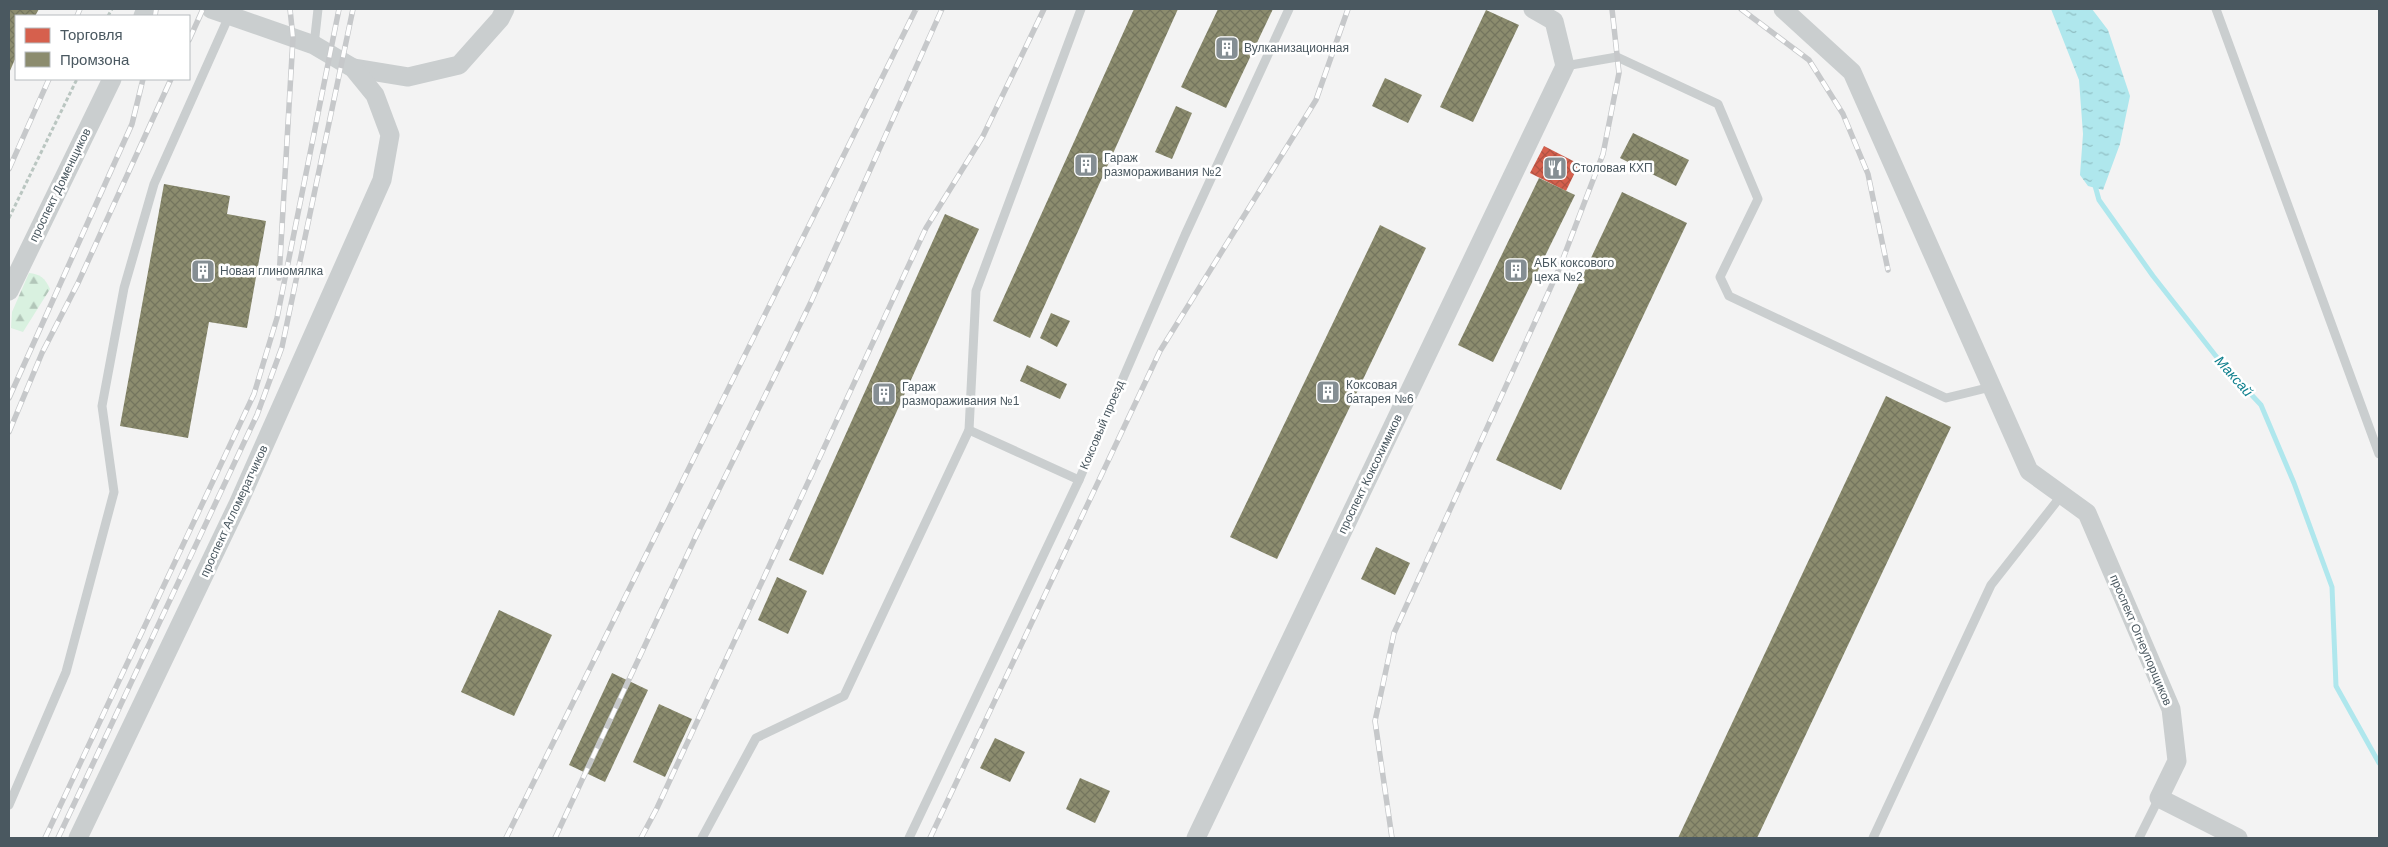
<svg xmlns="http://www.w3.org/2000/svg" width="2388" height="847" font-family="Helvetica,sans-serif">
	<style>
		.forest { fill: url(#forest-firs) }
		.water { fill: url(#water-ripples) }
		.shops { fill: url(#shops-cross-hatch) }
		.industry { fill: url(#industry-cross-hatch) }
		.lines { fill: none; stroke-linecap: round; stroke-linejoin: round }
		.stream { stroke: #afe7ed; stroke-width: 5 }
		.path { stroke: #bac6c1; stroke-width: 3; stroke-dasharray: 4 2.5; stroke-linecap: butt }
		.lane { stroke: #cacecf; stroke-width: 9 }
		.street { stroke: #cacecf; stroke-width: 19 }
		.rail-casing { stroke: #c6c8ca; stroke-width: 5.5 }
		.rail { stroke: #fff; stroke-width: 4; stroke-dasharray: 11; stroke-linecap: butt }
		.labels { text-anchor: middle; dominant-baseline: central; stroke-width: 5; stroke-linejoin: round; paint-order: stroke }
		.poi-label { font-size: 12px; fill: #4a5860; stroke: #fff; text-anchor: start }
		.street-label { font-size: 12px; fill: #4a5860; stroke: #fff }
		.water-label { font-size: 14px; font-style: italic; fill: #10808e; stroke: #fff }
	</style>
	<defs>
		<pattern id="forest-firs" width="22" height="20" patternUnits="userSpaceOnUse" patternTransform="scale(1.25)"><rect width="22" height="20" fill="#d9f1e0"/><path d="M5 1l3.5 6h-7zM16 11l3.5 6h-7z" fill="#b2c6b9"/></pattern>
		<pattern id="water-ripples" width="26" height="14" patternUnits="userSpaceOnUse" patternTransform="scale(1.25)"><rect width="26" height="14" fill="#afe7ed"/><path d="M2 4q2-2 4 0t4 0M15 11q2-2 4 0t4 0" fill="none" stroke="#90bec3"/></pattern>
		<pattern id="shops-cross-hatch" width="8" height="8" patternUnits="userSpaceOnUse" patternTransform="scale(1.25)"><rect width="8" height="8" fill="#d6604d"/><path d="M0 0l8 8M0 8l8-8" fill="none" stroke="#b05243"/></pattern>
		<pattern id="industry-cross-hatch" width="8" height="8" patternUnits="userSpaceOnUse" patternTransform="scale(1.25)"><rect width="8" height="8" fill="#8c8c6e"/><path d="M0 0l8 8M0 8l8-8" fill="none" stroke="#74755e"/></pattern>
	</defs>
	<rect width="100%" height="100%" fill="#f3f3f3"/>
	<path class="forest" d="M29 273C40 274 45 278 50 289L23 332 11 328 12 312Z"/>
	<path class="water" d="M2051 9H2092L2108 30 2130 96 2120 144 2103 190 2088 186 2080 175 2083 134 2079 80Z"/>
	<path class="shops" d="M1544 146 1579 164 1566 191 1530 173Z"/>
	<g class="industry">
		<path d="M9 9H39L35 16H16V57L9 73Z"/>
		<path d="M1134 9H1178L1030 338 993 321Z"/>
		<path d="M1218 9H1273L1226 108 1181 87Z"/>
		<path d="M1486 10 1519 25 1473 122 1440 107Z"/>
		<path d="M1385 78 1422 95 1408 123 1372 106Z"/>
		<path d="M1176 106 1192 113 1172 159 1155 152Z"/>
		<path d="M1633 133 1689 160 1676 186 1620 158Z"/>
		<path d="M1539 178 1575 195 1493 362 1458 345Z"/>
		<path d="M164 184 230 196 227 214 266 221 247 328 209 322 188 438 120 426Z"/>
		<path d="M1622 192 1687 223 1561 490 1496 460Z"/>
		<path d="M945 214 979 229 823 575 789 560Z"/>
		<path d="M1380 225 1426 248 1277 559 1230 537Z"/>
		<path d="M1051 313 1070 321 1057 347 1040 338Z"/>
		<path d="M1027 365 1067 384 1060 399 1020 381Z"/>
		<path d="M1886 396 1951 427 1757 838H1678Z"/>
		<path d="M1376 547 1410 563 1395 595 1361 579Z"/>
		<path d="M777 577 807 591 788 634 758 620Z"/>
		<path d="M499 610 552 635 514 716 461 692Z"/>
		<path d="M612 673 648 690 605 782 569 765Z"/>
		<path d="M659 704 692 719 665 777 633 762Z"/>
		<path d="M995 738 1025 752 1010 782 980 768Z"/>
		<path d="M1080 778 1110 791 1095 823 1066 809Z"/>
	</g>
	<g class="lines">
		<path class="stream" d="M2094 182 2099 200 2153 276 2219 360 2261 405 2294 483 2332 587 2336 686 2379 763"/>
		<g class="path">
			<path d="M108 16 112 9"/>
			<path d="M9 218 77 79"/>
		</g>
		<g class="lane">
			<path d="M2216 9 2379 454"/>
			<path d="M314 45 318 9"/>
			<path d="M1565 66 1617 57 1718 104 1758 199 1720 277 1729 296 1946 398 1991 387"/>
			<path d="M969 430 1079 480"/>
			<path d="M9 805 66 672 114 492 102 406 124 288 154 184 229 16"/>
			<path d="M702 838 756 738 844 696 969 430 976 291 1081 9"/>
			<path d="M909 838 1079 480 1185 235 1289 9"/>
			<path d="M1873 838 1991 585 2061 496"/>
			<path d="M2139 838 2159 798"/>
		</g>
		<g class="street">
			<path d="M1783 9 1852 72 2029 471 2087 513 2171 709 2177 761 2159 798 2238 838"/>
			<path d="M143 16 146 9"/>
			<path d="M353 68 408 77 459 65 500 19 505 9"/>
			<path d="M9 291 112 79"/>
			<path d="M78 838 238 504 382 180 390 135 375 95 353 68 314 45 211 9"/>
			<path d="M1196 838 1565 66 1554 21 1533 9"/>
		</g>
		<g class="rail-casing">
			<g id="rail">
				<path d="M1741 9 1809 60 1843 114 1868 174 1888 270"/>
				<path d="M77 16 80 9"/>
				<path d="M155 16 156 9"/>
				<path d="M189 40 203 9"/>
				<path d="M9 169 49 79"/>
				<path d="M279 278 293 38 290 9"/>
				<path d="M9 398 132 124 143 79"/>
				<path d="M9 432 42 353 78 283 171 79"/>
				<path d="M45 838 254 394 277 318 339 9"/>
				<path d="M58 838 257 415 282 347 353 9"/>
				<path d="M506 838 916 9"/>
				<path d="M555 838 696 536 811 302 942 9"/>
				<path d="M641 838 657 808 926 228 983 136 1044 9"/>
				<path d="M930 838 1160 351 1316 100 1348 9"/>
				<path d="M1392 838 1375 721 1394 633 1559 269 1603 154 1619 73 1612 9"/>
			</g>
		</g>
		<use href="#rail" class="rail"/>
	</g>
	<defs>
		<g id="building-square" transform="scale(1.25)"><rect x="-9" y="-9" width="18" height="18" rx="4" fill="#858e93" stroke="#fff"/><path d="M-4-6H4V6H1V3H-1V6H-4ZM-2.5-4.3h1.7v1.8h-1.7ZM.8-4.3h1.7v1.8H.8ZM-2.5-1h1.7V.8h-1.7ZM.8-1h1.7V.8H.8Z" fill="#fff"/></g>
		<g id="restaurant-square" transform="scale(1.25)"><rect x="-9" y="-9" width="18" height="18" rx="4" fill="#858e93" stroke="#fff"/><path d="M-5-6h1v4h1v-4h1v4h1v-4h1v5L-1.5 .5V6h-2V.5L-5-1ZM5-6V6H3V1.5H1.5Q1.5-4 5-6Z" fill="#fff"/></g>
	</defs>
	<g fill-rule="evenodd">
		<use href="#building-square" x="1227" y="48"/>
		<use href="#building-square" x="1086" y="165"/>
		<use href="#restaurant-square" x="1555" y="168"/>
		<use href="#building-square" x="1516" y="270"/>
		<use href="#building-square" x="203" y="271"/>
		<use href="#building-square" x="1328" y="392"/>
		<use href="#building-square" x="884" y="394"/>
	</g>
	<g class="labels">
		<g class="poi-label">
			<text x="1244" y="48">Вулканизационная</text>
			<text x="1104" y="158">Гараж<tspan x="1104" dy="14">размораживания №2</tspan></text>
			<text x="1572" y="168">Столовая КХП</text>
			<text x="1534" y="263">АБК коксового<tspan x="1534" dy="14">цеха №2</tspan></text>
			<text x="220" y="271">Новая глиномялка</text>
			<text x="1346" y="385">Коксовая<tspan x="1346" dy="14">батарея №6</tspan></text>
			<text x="902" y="387">Гараж<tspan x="902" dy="14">размораживания №1</tspan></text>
		</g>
		<g class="street-label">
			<text transform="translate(60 185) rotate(-64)">проспект Доменщиков</text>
			<text transform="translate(1102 425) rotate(-67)">Коксовый проезд</text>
			<text transform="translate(1370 474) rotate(-64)">проспект Коксохимиков</text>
			<text transform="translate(234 511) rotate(-65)">проспект Агломератчиков</text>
			<text transform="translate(2141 640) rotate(67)">проспект Огнеупорщиков</text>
		</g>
		<g class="water-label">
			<text transform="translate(2234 376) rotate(48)">Максай</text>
		</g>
	</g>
	<rect width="2388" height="847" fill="none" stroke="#4a5860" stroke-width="20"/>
	<rect x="15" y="15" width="175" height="65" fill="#ffffff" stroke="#b7bcbf"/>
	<rect x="25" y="28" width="25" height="15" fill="#d6604d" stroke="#b7bcbf"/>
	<text x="60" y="40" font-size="15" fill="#4a5860">Торговля</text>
	<rect x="25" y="52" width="25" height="15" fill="#8c8c6e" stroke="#b7bcbf"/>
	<text x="60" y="65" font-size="15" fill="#4a5860">Промзона</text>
</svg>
